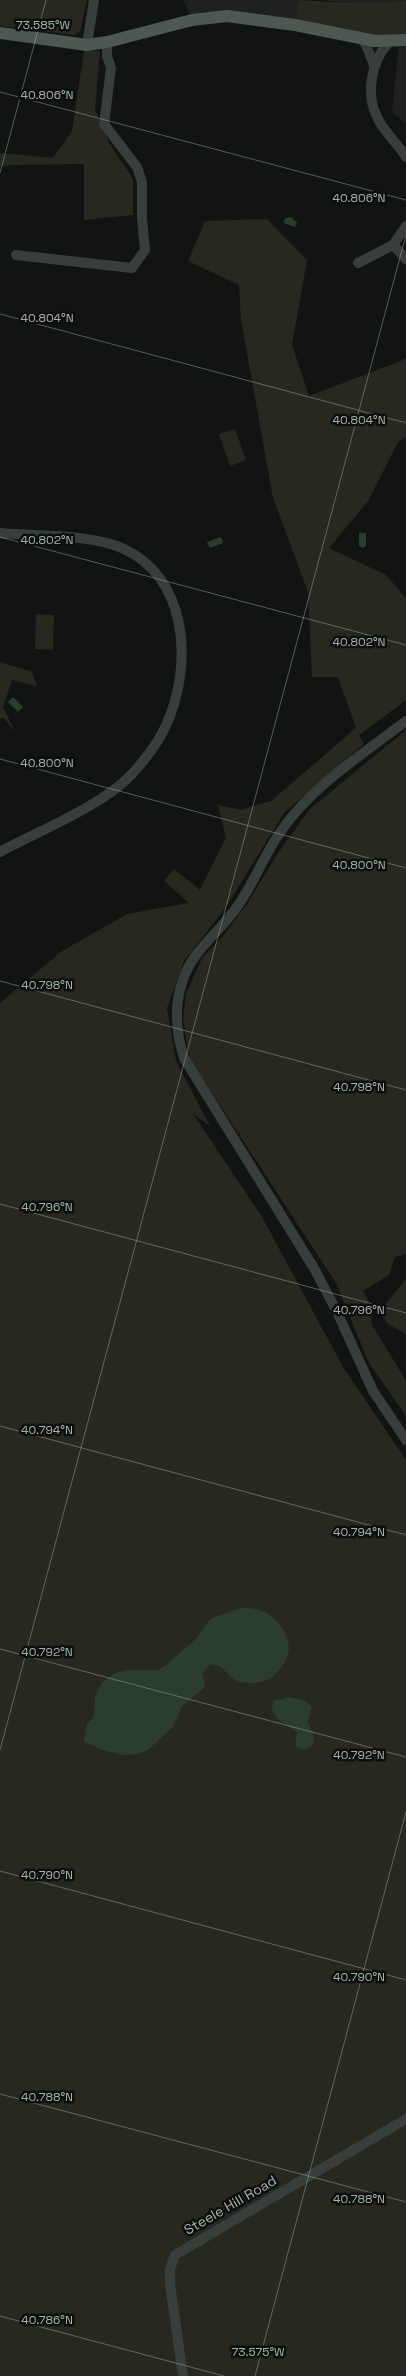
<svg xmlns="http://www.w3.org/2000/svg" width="406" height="2376" font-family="'Space Grotesk',sans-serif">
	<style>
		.built { fill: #1e2120 }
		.green { fill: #292820 }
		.water { fill: #2b3d2f }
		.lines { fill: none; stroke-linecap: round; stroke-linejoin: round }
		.minor { stroke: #373e3b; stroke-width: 10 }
		.major { stroke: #4e5853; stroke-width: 12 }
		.ticks { fill: none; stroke: #a2b5ab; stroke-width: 1; stroke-opacity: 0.45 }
		.labels { text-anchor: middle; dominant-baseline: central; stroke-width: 5; stroke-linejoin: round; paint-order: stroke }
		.street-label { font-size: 14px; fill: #a2b5ab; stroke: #0d0f0e }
		.ticks-label { font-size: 12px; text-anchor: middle; fill: #a2b5ab; stroke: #0d0f0e; stroke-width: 5; stroke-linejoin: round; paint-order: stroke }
	</style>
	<rect width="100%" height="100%" fill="#121413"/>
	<g class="built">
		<path d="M183 0H299L295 25 192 20Z"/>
		<path d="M322 0H406V1L349 3Z"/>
		<path d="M399 44H406V124L392 112Z"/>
	</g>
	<g class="green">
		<path d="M0 0H87L80 31 74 35 0 26Z"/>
		<path d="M299 0 349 3 406 1V40L295 25Z"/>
		<path d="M84 51H100L95 109 109 143 133 179V215L84 220V164L11 165 0 167V153L53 158 72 131Z"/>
		<path d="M267 219 307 260 292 345 309 396 406 359V437L398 442 368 501 329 548 386 575 406 598V700L359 735 364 744 284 813 226 907 184 961 167 1008 176 1061 210 1126 193 1114 262 1217 343 1367 406 1460V2376H0V1003L62 951 127 914 189 903 164 881 174 869 200 890 226 838 218 805 241 810 271 801 356 728 338 677H312L308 592 273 498 241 320 239 285 188 261 205 221Z"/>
		<path d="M235 429 246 460 230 466 219 434Z"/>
		<path d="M36 614 54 615 53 650 35 649Z"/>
		<path d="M0 662 32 672 37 686 12 680 3 707 15 732 3 717 0 719Z"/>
		<path d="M406 730V1254L395 1257 389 1275 363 1291 373 1309 371 1323 406 1381V1416L369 1363 336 1283 189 1058 183 1018 186 994 202 958 224 935 247 904 278 853 310 809Z"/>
		<path d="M406 1279V1334L388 1324 379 1312Z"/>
	</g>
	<g class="water">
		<path d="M291 217 297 222 295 227 284 223 285 218Z"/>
		<path d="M359 533H366V546L363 548 359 546Z"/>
		<path d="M221 537 223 543 210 548 207 542Z"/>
		<path d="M13 697 23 707 18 712 8 702Z"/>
		<path d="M241 1608C247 1608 254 1608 260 1610 282 1619 298 1645 283 1665 279 1670 275 1676 269 1679 260 1683 244 1685 235 1680 225 1674 223 1663 210 1665L202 1673 205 1685 203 1689 182 1706 173 1727 150 1748 140 1754 124 1755 105 1751 84 1742 87 1724 94 1717 95 1697 102 1682 113 1674 125 1670H157L165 1666 197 1638 210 1619Z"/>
		<path d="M289 1697 304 1700 312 1707 308 1722C312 1734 322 1742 304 1750L295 1746 297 1732 279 1720 271 1709 274 1701Z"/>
	</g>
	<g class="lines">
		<g class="minor">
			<path d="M361 38 366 45 374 65"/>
			<path d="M389 42C371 61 365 95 378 119 385 133 398 144 406 157"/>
			<path d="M87 45 94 0"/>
			<path d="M393 245 406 259"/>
			<path d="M16 255 132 268 145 250 142 219V182L137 167 104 124 111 68 107 56V42"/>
			<path d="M358 263 393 245 406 226"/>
			<path d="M0 533C35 536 93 534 124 549 186 578 192 658 170 716 162 738 147 758 131 775 102 806 38 831 0 852"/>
			<path d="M406 721C363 754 312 786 281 831 264 855 254 883 237 907 226 923 212 935 200 950 174 981 172 1021 184 1058L315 1270 338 1314 373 1391 406 1440"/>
			<path d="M183 2376 170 2284V2269L175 2255 406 2119"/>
		</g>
		<path class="major" d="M0 33 87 45 107 42 192 20 227 16 295 25 375 41 406 40"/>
	</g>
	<path class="ticks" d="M0 92 406 200M0 173 46 0M0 314 406 423M0 537 406 645M0 759 406 868M0 981 406 1090M0 1204 406 1313M0 1426 406 1535M0 1649 406 1757M0 1750 406 235M0 1871 406 1980M0 2094 406 2202M0 2316 224 2376M255 2376 406 1812"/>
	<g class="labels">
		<g class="street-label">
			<text transform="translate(230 2205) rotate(-30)">Steele Hill Road</text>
		</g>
	</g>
	<g class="ticks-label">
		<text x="43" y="29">73.585°W</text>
		<text x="47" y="99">40.806°N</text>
		<text x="359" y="202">40.806°N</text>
		<text x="47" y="322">40.804°N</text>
		<text x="359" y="424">40.804°N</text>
		<text x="47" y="544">40.802°N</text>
		<text x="359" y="646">40.802°N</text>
		<text x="47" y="767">40.800°N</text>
		<text x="359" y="869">40.800°N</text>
		<text x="47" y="989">40.798°N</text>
		<text x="359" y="1091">40.798°N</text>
		<text x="47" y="1211">40.796°N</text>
		<text x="359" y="1314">40.796°N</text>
		<text x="47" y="1434">40.794°N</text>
		<text x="359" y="1536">40.794°N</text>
		<text x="47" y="1656">40.792°N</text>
		<text x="359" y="1759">40.792°N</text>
		<text x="47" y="1879">40.790°N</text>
		<text x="359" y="1981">40.790°N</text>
		<text x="47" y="2101">40.788°N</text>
		<text x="359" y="2203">40.788°N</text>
		<text x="47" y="2324">40.786°N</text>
		<text x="258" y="2356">73.575°W</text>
	</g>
</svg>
